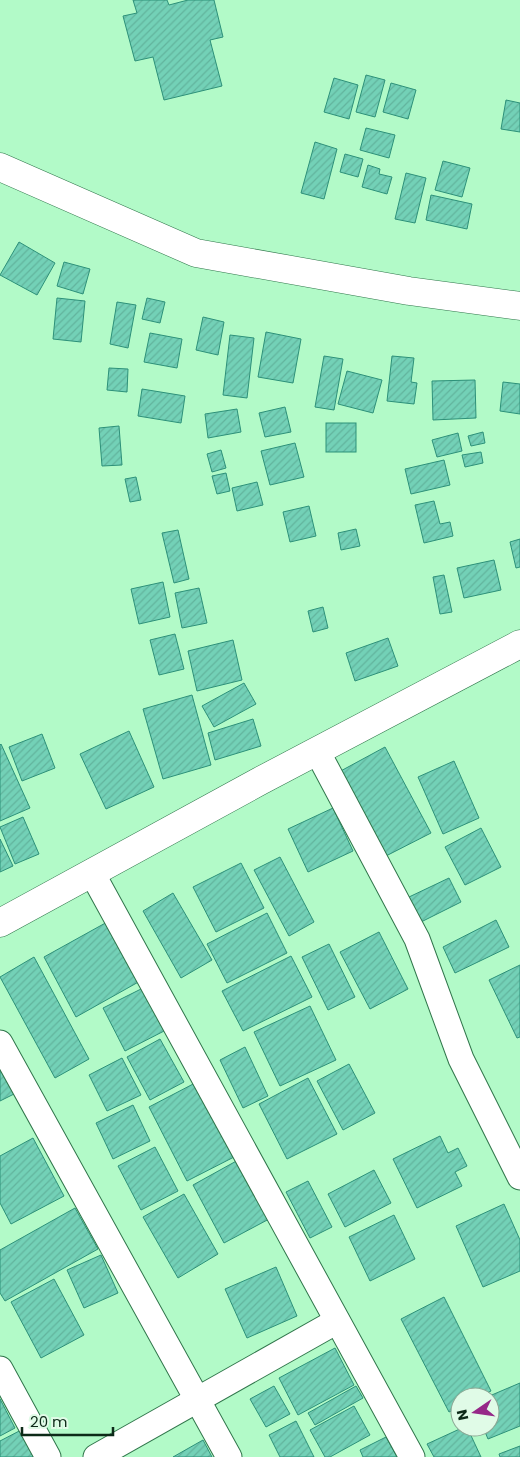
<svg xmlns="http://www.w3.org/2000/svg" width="520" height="1457" font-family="Poppins,sans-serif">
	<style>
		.building { fill: url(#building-hatch); stroke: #2d9179 }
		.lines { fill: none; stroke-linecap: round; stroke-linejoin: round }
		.minor-casing { stroke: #30764b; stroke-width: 27 }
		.tertiary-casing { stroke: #30764b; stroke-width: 29 }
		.trunk-casing { stroke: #30764b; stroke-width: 29 }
		.minor { stroke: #fff; stroke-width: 25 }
		.tertiary { stroke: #fff; stroke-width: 28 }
		.trunk { stroke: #fff; stroke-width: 28 }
	</style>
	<defs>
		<pattern id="building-hatch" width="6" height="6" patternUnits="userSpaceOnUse" patternTransform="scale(1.25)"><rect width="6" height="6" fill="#73d1b7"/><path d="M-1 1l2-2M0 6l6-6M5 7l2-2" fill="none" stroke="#62b49d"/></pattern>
	</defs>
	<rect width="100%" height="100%" fill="#b2fac8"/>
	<g class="building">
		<path d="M133 0H167L169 5 188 0H214L223 37 210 40 222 86 164 100 153 57 135 61 123 16 137 13Z"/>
		<path d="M366 75 385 80 375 117 356 112Z"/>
		<path d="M334 78 358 85 349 119 324 112Z"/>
		<path d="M391 83 416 90 408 119 383 112Z"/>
		<path d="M506 100 520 103V132L501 129Z"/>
		<path d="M366 128 395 135 389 158 360 150Z"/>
		<path d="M315 142 337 149 324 199 301 193Z"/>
		<path d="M345 154 363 159 358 177 340 172Z"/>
		<path d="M443 161 470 168 462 197 435 190Z"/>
		<path d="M368 165 380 169 379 174 392 177 387 194 362 187Z"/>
		<path d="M406 173 426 178 415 223 395 219Z"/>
		<path d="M431 195 472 204 467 229 426 220Z"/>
		<path d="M19 242 55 263 37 295 0 275Z"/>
		<path d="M64 262 90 269 83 294 57 286Z"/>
		<path d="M57 298 85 301 81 342 53 339Z"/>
		<path d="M147 298 165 302 160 323 142 319Z"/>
		<path d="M117 302 136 305 128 348 110 344Z"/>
		<path d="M203 317 224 322 218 355 196 350Z"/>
		<path d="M266 332 301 339 293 383 258 377Z"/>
		<path d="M150 333 182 339 177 368 144 362Z"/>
		<path d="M230 335 254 338 247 398 223 395Z"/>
		<path d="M324 356 343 359 334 410 315 407Z"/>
		<path d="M392 356 414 358 411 382 417 383 414 404 387 401Z"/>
		<path d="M109 368 128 369 127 392 107 390Z"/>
		<path d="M347 371 382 380 373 413 338 404Z"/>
		<path d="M475 380 476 418 433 420 432 381Z"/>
		<path d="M503 382 520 384V414L500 411Z"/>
		<path d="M142 389 185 396 181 423 138 416Z"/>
		<path d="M285 407 291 432 265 437 259 413Z"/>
		<path d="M237 409 241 432 208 438 205 414Z"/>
		<rect x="326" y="423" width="30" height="29"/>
		<path d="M119 426 122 465 102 466 99 428Z"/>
		<path d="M483 432 485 443 471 446 468 436Z"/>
		<path d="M458 433 462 451 437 457 432 440Z"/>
		<path d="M295 443 304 477 270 485 261 451Z"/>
		<path d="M221 450 226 468 212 472 207 454Z"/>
		<path d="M481 452 483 463 465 467 462 455Z"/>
		<path d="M444 460 450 485 411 494 405 469Z"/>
		<path d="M226 473 230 491 217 494 212 476Z"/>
		<path d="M136 477 141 500 130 502 125 479Z"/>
		<path d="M257 482 263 505 237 511 232 488Z"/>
		<path d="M434 501 440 524 450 522 453 536 424 543 415 505Z"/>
		<path d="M309 506 316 536 290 542 283 512Z"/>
		<path d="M356 529 360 546 341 550 338 533Z"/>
		<path d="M178 530 189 579 174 583 162 533Z"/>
		<path d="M520 539V567L516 568 510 542Z"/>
		<path d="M494 560 501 590 464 598 457 568Z"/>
		<path d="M444 575 452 612 440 614 433 577Z"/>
		<path d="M163 582 170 617 139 624 131 589Z"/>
		<path d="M199 588 207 623 182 628 175 593Z"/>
		<path d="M323 607 328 628 313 632 308 611Z"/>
		<path d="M175 634 184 669 159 675 150 640Z"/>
		<path d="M388 638 398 666 355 681 346 653Z"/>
		<path d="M233 640 242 680 197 691 188 651Z"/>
		<path d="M244 683 256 704 214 727 202 706Z"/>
		<path d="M192 695 211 765 163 779 143 709Z"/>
		<path d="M253 719 261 746 215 760 208 733Z"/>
		<path d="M129 731 154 787 106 809 80 754Z"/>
		<path d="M42 734 55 768 22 781 9 747Z"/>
		<path d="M1 744 30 808 0 821V745Z"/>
		<path d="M385 747 431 833 382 858 337 773Z"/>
		<path d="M454 761 479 818 443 834 418 777Z"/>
		<path d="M333 808 353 851 308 872 288 829Z"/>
		<path d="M23 817 39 854 15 864 0 827Z"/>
		<path d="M481 828 501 867 465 885 445 847Z"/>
		<path d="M0 839 13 866 0 872Z"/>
		<path d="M280 857 314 922 289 936 254 870Z"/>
		<path d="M241 863 264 908 216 932 193 887Z"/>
		<path d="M449 878 461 902 421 922 409 897Z"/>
		<path d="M173 893 212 960 181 978 143 911Z"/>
		<path d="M267 913 287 953 227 983 207 944Z"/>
		<path d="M496 920 509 947 455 973 443 947Z"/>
		<path d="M109 921 142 980 76 1017 44 957Z"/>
		<path d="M379 932 408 989 370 1009 340 952Z"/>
		<path d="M329 944 355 997 328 1010 302 957Z"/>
		<path d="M291 956 312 997 243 1031 222 991Z"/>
		<path d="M34 957 89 1059 55 1078 0 977Z"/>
		<path d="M520 965V1037L517 1038 489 980Z"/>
		<path d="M147 986 168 1029 125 1051 103 1008Z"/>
		<path d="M310 1006 336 1060 280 1086 254 1032Z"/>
		<path d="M160 1039 184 1082 150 1100 127 1057Z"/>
		<path d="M245 1047 268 1096 243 1108 220 1060Z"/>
		<path d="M0 1056 18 1092 0 1101Z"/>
		<path d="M122 1058 141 1095 107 1111 89 1075Z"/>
		<path d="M349 1064 375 1113 343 1130 317 1081Z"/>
		<path d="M308 1078 337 1134 287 1159 259 1104Z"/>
		<path d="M197 1082 236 1156 187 1181 149 1107Z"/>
		<path d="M133 1105 150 1141 113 1159 96 1123Z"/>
		<path d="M440 1136 448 1153 458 1148 467 1166 455 1172 462 1186 417 1208 393 1159Z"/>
		<path d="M33 1138 64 1196 11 1224 0 1203V1156Z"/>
		<path d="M155 1147 178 1191 141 1210 118 1166Z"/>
		<path d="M240 1159 271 1218 224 1243 193 1185Z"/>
		<path d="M374 1170 391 1203 345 1227 328 1194Z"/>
		<path d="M308 1181 332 1227 310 1238 286 1192Z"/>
		<path d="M184 1194 218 1254 178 1278 143 1217Z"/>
		<path d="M504 1204 520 1240V1271L483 1287 456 1226Z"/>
		<path d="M75 1208 98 1249 5 1301 0 1293V1250Z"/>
		<path d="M394 1215 415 1259 370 1281 349 1237Z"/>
		<path d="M101 1255 118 1293 84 1308 67 1270Z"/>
		<path d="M276 1267 297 1316 247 1338 225 1289Z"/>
		<path d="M54 1279 84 1335 41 1358 11 1302Z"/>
		<path d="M444 1297 491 1391 479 1397H460V1407L449 1412 401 1319Z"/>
		<path d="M335 1348 354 1385 298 1415 279 1378Z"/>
		<path d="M520 1383V1426L488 1439 483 1427H490V1397H487Z"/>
		<path d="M274 1386 290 1414 266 1427 250 1399Z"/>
		<path d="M356 1386 363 1398 315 1425 308 1413Z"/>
		<path d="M0 1399 15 1428 0 1436Z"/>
		<path d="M354 1406 370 1435 330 1457H325L310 1430Z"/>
		<path d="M296 1421 314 1457H280L269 1435Z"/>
		<path d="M464 1427H467L481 1457H434L427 1444Z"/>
		<path d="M25 1428 40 1457H0V1441Z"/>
		<path d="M386 1437 397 1457H363L360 1450Z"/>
		<path d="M203 1440 212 1457H173Z"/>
		<path d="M520 1446V1457H500L499 1454Z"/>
	</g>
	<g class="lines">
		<g class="minor-casing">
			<g id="minor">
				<path d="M317 751 417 939 461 1059 520 1177"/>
				<path d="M92 873 412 1457"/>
				<path d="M0 1043 229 1457"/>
				<path d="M0 1369 48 1457"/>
				<path d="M96 1457 337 1321"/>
			</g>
		</g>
		<g class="tertiary-casing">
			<path id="tertiary" d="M0 923 260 781 520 644"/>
		</g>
		<g class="trunk-casing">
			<path id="trunk" d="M0 167 196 253 409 291 520 306"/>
		</g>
		<use href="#minor" class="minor"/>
		<use href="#tertiary" class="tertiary"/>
		<use href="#trunk" class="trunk"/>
	</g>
	<g transform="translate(475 1412) rotate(257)"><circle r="24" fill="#e0fbe7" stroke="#8ca794"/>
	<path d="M0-4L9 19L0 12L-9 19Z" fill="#962888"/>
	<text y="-8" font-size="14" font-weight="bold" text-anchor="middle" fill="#0d2a18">N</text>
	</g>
	<path d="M22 1427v8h91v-8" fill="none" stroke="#0d2a18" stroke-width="2.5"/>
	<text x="30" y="1427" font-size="15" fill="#0d2a18" stroke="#e0fbe7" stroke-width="4" paint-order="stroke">20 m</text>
</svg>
